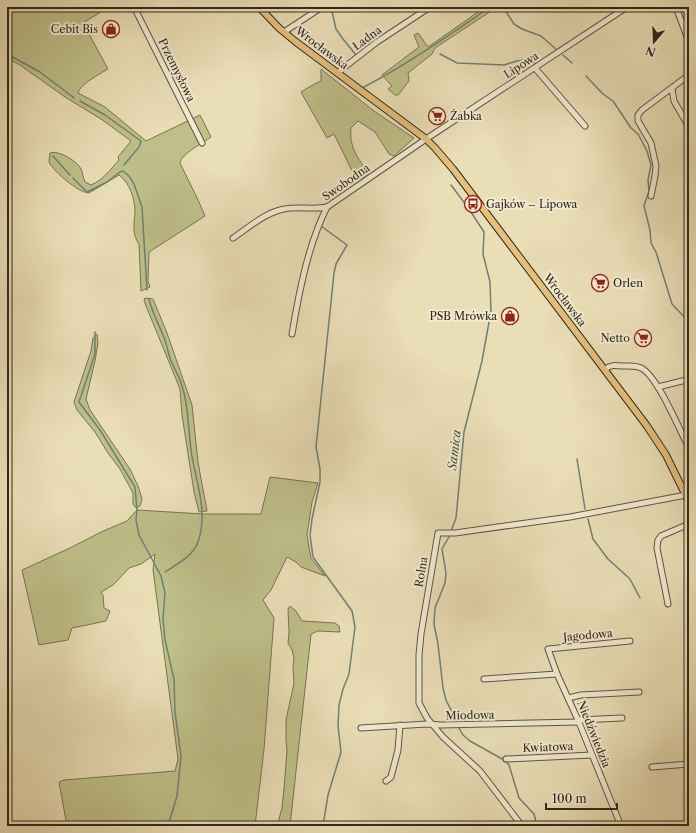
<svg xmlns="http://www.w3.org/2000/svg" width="696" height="833" font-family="'Libre Caslon Text',serif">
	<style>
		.green { fill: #bfbf89; stroke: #787453 }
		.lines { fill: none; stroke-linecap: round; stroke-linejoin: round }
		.stream { stroke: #6f8176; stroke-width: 1.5 }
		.minor-casing { stroke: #5f5644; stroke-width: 7 }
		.major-casing { stroke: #31281d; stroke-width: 8 }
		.minor { stroke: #f1ead0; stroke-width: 5 }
		.major { stroke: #e5bf7c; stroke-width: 6 }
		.labels { text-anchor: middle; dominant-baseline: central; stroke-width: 4; stroke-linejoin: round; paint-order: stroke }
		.poi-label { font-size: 11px; fill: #31281d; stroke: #f1ead0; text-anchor: end }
		.street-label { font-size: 11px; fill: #31281d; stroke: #f1ead0 }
		.water-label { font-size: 12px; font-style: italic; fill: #4b4d42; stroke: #f1ead0 }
	</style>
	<rect width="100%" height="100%" fill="#eadeb7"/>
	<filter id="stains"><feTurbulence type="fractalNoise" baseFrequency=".005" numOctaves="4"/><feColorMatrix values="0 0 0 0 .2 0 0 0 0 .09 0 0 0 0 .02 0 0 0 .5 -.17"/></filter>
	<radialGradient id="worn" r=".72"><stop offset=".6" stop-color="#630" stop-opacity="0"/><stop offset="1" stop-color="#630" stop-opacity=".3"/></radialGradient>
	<g class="green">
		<path d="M16 7H109L83 23 108 69C100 74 80 84 78 93L105 107 146 141 200 115 211 137C203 143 181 154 180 163L199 202 205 216 149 252 148 281 150 287 141 291 139 244C132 235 134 223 135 213 135 199 130 183 119 175L89 193C79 193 54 172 49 162L50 153C59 150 77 161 81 169 83 173 83 178 85 182L91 185C103 180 111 169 119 160L118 157 131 141 101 119 65 97 20 65 7 58V14Z"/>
		<path d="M479 7H497L435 48 432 54 408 73 409 81 398 95H395L388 89 392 86 382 75 419 47 414 35 418 33 428 47 478 12Z"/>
		<path d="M321 69 374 111 414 138 394 156 389 154 375 132 358 121 351 128C349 148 358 158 369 174L357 181 334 134 327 138 301 92 309 87 321 81Z"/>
		<path d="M145 298 153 299 167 333 192 405 198 462 207 511 199 512 194 492 182 415 180 389 144 301Z"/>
		<path d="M97 334 98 343 95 361 86 399 90 410 130 469 138 486 142 499 140 506 136 508 133 504V493L120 469 108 453 95 432 77 410 74 402 91 351 93 338Z"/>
		<path d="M270 477 318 483 312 502 307 535 311 558 325 576 301 567 296 562 287 557 271 590 263 600 274 618 264 749 255 826H67L59 782 64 780 175 771 178 759 153 570 155 554 141 564 129 568 113 585 101 592 103 595 104 608 110 611 106 621 72 628 68 640 39 645 22 570 70 548 101 532 127 521 137 510 203 514H261Z"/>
		<path d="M290 606 296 611 302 621 335 623 339 626 340 632 318 631 311 634 290 826H277L282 808 284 789 287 750 286 740V720L294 683 293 668 294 658 292 650 288 643 289 632 288 609Z"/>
	</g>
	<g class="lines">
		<g class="stream">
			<path d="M331 7 336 29 343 39 356 55"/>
			<path d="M503 7 514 24 522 29 541 36 557 50"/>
			<path d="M7 54 40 72 74 98"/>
			<path d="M440 54 457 63 504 65 517 61 524 60 535 63"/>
			<path d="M563 55 572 63"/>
			<path d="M586 76 603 94 613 101 631 128 638 134 647 151 651 165 648 180 649 191 644 206 650 230 651 243 656 252 672 304 689 322"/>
			<path d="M364 87C408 64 449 35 490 7"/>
			<path d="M80 101 105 115 141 141 139 147 124 165"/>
			<path d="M53 156 70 175"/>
			<path d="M73 178 87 192 107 182 120 172 123 171 129 176 134 184 142 207 147 290"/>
			<path d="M451 185 469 209 484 232 483 254 490 282 491 311 482 361 464 432 456 518 451 531"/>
			<path d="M321 226 347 245 336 264 334 273 316 447 320 469V482L312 519 310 535 313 557 352 611 355 627 349 674 343 689 339 705 338 726 341 752 328 795 323 826"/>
			<path d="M149 299C152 312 158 323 163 335 167 344 168 353 171 361 175 370 180 378 182 386 189 407 188 428 191 450 195 480 209 511 198 542 193 556 177 564 165 572"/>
			<path d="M95 332V354L79 402 100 430 135 487 137 510 136 520 139 535 161 576 165 593 163 619 165 640 174 679 175 712 181 756 177 796 168 826"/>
			<path d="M577 459 585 509"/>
			<path d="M588 519 593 539 608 559 630 579 640 598"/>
			<path d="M450 535 442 549 446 573 445 583 435 608 434 624 438 644 443 688 446 700 457 722"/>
			<path d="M459 728 463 735 470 741 504 760 509 765 519 798 534 814 537 826"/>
		</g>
		<g class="minor-casing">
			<g id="minor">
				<path d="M134 7 202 143"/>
				<path d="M676 7 689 42"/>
				<path d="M284 32 322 7"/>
				<path d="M535 68 585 126"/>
				<path d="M338 73 342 69 377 42 430 7"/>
				<path d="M672 89 674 101 689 127"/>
				<path d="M651 196 655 176 656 166 651 143 638 121V115L642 110 689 75"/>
				<path d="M233 238C248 228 266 212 284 209 298 206 312 210 327 207"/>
				<path d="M292 334C299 292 308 245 327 207L426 139 627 7"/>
				<path d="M605 369C611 365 615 365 622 366 628 366 636 365 641 368 657 375 680 431 689 448"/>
				<path d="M658 387 682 381 689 380"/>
				<path d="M668 604 657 548 658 540 661 536 689 524"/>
				<path d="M484 679 557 674"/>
				<path d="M568 698 581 695 639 692"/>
				<path d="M578 720 622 718"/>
				<path d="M361 728 427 724 441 725 579 722"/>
				<path d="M506 759 592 755"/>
				<path d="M652 767 689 764"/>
				<path d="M386 781 391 777 398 750 400 725"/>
				<path d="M522 826 480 771 443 737 427 718 419 703V655L421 634 438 533H455L570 517 686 495"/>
				<path d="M621 826 578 720 557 674 548 649 630 641"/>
			</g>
		</g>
		<g class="major-casing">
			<path id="major" d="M259 7 279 28 296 42 426 139 435 148 453 169 647 426 666 455 689 502"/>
		</g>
		<use href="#minor" class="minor"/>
		<use href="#major" class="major"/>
	</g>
	<defs>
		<g id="shop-ring" transform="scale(0.9)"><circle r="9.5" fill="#f1ead0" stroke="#8f2418" stroke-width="1.5"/><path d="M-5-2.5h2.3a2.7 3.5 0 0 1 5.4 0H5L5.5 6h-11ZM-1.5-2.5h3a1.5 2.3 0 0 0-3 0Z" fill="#8f2418"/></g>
		<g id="supermarket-ring" transform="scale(0.9)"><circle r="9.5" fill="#f1ead0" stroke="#8f2418" stroke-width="1.5"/><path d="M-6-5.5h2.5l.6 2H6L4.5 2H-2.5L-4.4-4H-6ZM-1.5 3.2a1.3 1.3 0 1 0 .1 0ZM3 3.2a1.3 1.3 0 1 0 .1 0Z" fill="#8f2418"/></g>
		<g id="bus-ring" transform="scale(0.9)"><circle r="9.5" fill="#f1ead0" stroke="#8f2418" stroke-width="1.5"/><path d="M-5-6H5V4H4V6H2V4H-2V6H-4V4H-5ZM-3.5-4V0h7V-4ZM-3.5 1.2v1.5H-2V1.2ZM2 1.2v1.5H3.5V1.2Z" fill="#8f2418"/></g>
	</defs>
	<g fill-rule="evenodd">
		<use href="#shop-ring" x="111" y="29"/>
		<use href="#supermarket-ring" x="437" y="116"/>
		<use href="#bus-ring" x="473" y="204"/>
		<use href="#supermarket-ring" x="600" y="283"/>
		<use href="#shop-ring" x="510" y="316"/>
		<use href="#supermarket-ring" x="643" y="338"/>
	</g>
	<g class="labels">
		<g class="poi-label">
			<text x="98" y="29">Cebit Bis</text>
			<text x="450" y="116" text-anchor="start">Żabka</text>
			<text x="486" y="204" text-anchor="start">Gajków – Lipowa</text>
			<text x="613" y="283" text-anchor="start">Orlen</text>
			<text x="497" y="316">PSB Mrówka</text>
			<text x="630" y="338">Netto</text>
		</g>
		<g class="street-label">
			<text transform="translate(367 38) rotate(-36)">Ładna</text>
			<text transform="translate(322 48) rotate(37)">Wrocławska</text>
			<text transform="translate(521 65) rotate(-33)">Lipowa</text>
			<text transform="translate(177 70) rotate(64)">Przemysłowa</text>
			<text transform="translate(346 182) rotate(-35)">Swobodna</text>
			<text transform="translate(565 300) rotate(53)">Wrocławska</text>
			<text transform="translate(421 572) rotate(-80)">Rolna</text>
			<text transform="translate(588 635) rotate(-5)">Jagodowa</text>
			<text transform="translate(470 715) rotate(-1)">Miodowa</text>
			<text transform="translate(594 734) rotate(68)">Niedźwiedzia</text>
			<text transform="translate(548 747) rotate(-2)">Kwiatowa</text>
		</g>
		<g class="water-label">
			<text transform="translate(454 450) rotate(-83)">Samica</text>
		</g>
	</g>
	<rect width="696" height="833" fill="none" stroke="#eadeb7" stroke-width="24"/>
	<rect x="8" y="8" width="680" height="817" fill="none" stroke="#31281d" stroke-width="2"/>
	<rect x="12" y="12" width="672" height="809" fill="none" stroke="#31281d"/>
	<g transform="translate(654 42) rotate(199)" stroke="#f1ead0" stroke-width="3" paint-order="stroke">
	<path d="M0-3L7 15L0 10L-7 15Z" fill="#31281d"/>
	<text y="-6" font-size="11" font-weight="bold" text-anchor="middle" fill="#31281d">N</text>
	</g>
	<path d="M546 803v6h71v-6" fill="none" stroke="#31281d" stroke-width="2"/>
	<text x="552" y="803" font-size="12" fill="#31281d" stroke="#f1ead0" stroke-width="3" paint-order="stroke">100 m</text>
	<rect width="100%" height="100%" filter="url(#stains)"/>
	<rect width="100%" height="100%" fill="url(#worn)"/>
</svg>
